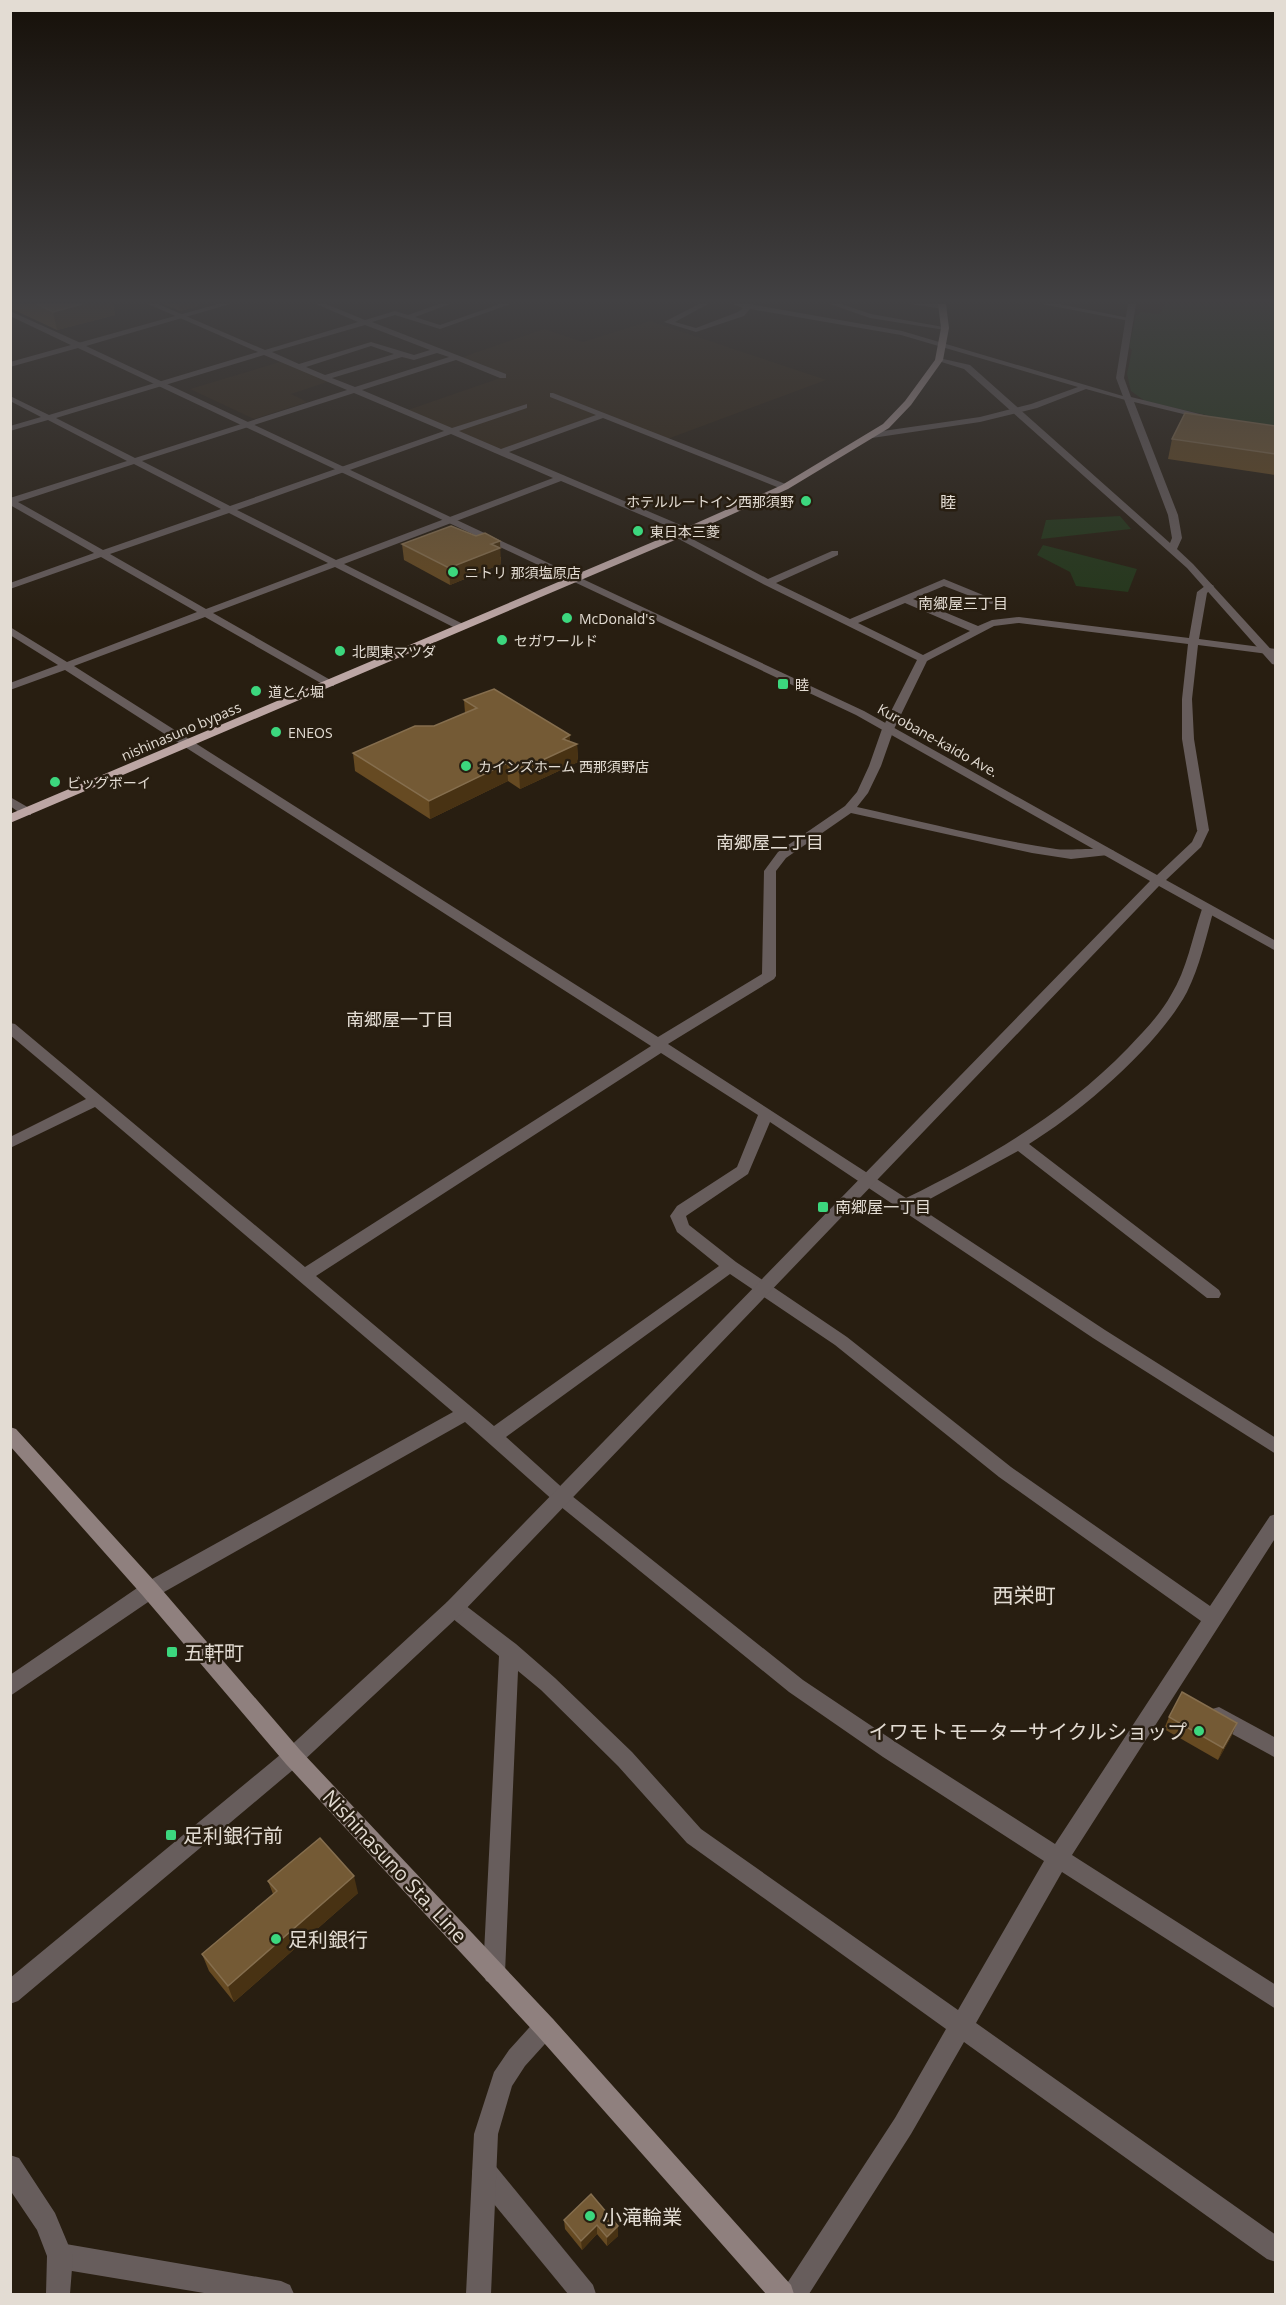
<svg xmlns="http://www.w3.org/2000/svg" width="1286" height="2305" font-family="'Open Sans','Noto Sans JP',sans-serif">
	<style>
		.built { fill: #332512 }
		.green { fill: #24371a }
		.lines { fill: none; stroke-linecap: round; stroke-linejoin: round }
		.minor { fill: #675d5c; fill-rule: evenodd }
		.tertiary { fill: #675d5c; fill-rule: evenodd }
		.secondary { fill: #8f807e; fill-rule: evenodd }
		.trunk { fill: #bca6a4; fill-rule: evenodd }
		.wall { fill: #664a22 }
		.shaded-wall { fill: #483213 }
		.building { fill: #745a35; stroke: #856e4e; stroke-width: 1.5 }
		.poi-dot { fill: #3cd77e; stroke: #281e11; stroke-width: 2 }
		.labels { text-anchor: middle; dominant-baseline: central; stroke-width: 5; stroke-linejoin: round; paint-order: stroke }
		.far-poi-label { font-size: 14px; fill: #e3dcd3; stroke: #281e11; text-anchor: start }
		.far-street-label { font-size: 14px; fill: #e3dcd3; stroke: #281e11 }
		.far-neighbourhood-label { font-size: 15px; fill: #e3dcd3; stroke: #281e11 }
		.far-quarter-label { font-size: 16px; fill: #e3dcd3; stroke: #281e11 }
		.poi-label { font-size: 16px; fill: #e3dcd3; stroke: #281e11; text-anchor: start }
		.neighbourhood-label { font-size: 18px; fill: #e3dcd3; stroke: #281e11 }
		.near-poi-label { font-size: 20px; fill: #e3dcd3; stroke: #281e11; text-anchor: start }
		.near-street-label { font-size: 20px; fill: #e3dcd3; stroke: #281e11 }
		.near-neighbourhood-label { font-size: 21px; fill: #e3dcd3; stroke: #281e11 }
	</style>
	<rect width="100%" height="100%" fill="#281e11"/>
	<g class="built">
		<path d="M650 321 826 380 662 441 597 415 501 450 408 410 506 376 460 358 544 329 583 342Z"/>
		<path d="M283 361 330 381 291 394 307 402 254 419 190 389Z"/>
	</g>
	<g class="green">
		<path d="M1165 304H1275V431L1145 401 1131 391 1127 374 1132 350 1129 347 1136 315H1139L1140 312 1160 314Z"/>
		<path d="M1120 516 1131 529 1041 539 1046 520Z"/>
		<path d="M1043 545 1137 569 1128 592 1076 586 1070 572 1037 555Z"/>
	</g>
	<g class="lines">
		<g class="minor">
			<path d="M148 304H158L265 350 358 322 316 304H326L365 320 395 311 408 315 439 304H450L415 317 440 325 500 304H511L440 329 395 315 372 322 506 374V378H500L456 360 362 390 452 428 527 404V408L459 431 501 449 596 415 550 397V393H553L788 485V489H782L603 418 509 452 690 529V533H684L561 481 344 564 465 625V629H457L335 567 213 613 334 682V686H326L205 617 74 666 658 1037 762 974 764 871 778 852 845 806 857 792 869 766 882 729 917 660 765 585 675 537V533H681L768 579 832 551H838V555L776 583 850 619 944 579 1000 602 991 604 944 586 913 599 978 626 992 620 1019 617 1189 638 1197 592 1209 583 1214 586 1207 593 1199 639 1276 649V655L1198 645 1192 699 1194 739 1209 830 1203 834 1197 830 1182 739V699L1188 644 1019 623 994 626 927 661 894 729 881 766 868 793 857 807C923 822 989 839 1056 849 1069 851 1108 846 1114 851L1108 855 1071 859 1032 853 851 813 786 858 776 871V976L774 979 668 1044 906 1198C988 1158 1064 1114 1128 1048 1143 1032 1160 1015 1171 995 1187 969 1192 938 1202 909L1208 905 1214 909C1206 937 1200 966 1187 992 1158 1046 1081 1112 1029 1144L1219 1290 1221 1294 1219 1298H1207L1018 1151 917 1206 1105 1330 1276 1438V1454L1093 1338 770 1122 748 1174 686 1216 689 1225 736 1262 847 1337 1011 1467 1210 1606 1270 1516 1276 1514V1537L1072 1855 1276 1985V2009L1062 1872 976 2023 1276 2235V2262L1267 2259 964 2042 911 2134 809 2294H783L786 2285 895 2118 946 2029 687 1843 618 1766 541 1690 518 1671 505 1973 502 1981 494 1984 486 1981 483 1973 499 1656 447 1614 444 1608 447 1602 454 1600 461 1602 516 1644 555 1678 632 1752 701 1829 958 2010 1044 1861 883 1757 789 1692 555 1502 465 1422 157 1596 10 1696V1675L143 1584 453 1412 95 1107 10 1148V1137L86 1099 10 1035V1023L15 1024 305 1267 651 1046 65 670 10 690V683L58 665 10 635V627L67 662 197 612 101 557 10 589V583L94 553 10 505V498L127 461 48 420 10 431V426L41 417 10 401V396L49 415 258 352ZM365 325 430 350 414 355 371 342 299 364 272 352ZM371 346 394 354 325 375 306 367ZM437 353 449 357 355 387 332 378 402 357 414 360ZM264 355 347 390 135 458 56 418ZM354 393 444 431 230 506 142 461ZM451 434 553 478 336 560 237 510ZM134 464 221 509 103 550 18 502ZM229 513 328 563 206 609 110 554ZM905 603 970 631 923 655 858 623ZM661 1053 758 1115 737 1167 677 1206 670 1216 677 1232 719 1266 494 1426 316 1276ZM730 1274 835 1345 999 1477 1201 1621 1055 1844 897 1743 803 1680 567 1492 506 1437Z"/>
			<path d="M699 304H708L675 322 696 328 738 312 743 308 732 304H750L902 331 1133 399 1129 401 1086 389 1037 408 980 422 872 438 868 435 869 433 980 417 1031 404 1078 387 901 335 750 309 744 316 696 332 664 322Z"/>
			<path d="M830 304H841L871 314 949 328 945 330 870 318Z"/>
			<path d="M910 304H938L947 307 943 309Z"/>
			<path d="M1042 304H1059L1134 319 1130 321Z"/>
			<path d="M10 311 83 344 84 346 77 348 10 316Z"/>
			<path d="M10 797 31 809V815H23L10 806Z"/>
			<path d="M1219 1707 1276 1738V1758L1212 1723 1209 1716 1212 1709Z"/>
			<path d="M484 2160 493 2163 593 2285 596 2294H568L475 2181 472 2172 475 2163Z"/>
			<path d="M60 2243 281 2281 290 2285 294 2294H210L60 2269 51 2265 47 2256 51 2247Z"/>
		</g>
		<g class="tertiary">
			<path d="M218 304H230L86 346 864 711 1157 875 1192 842 1199 827H1207L1209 830 1201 847 1166 880 1276 941V951L1159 886 461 1614 300 1764 18 2001 10 2004V1978L286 1750 447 1602 1150 881 856 715 78 348 10 367V362Z"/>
			<path d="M1128 304H1136L1124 378 1131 397 1220 419 1216 422 1134 402 1178 515 1182 538 1177 549 1193 564 1276 655V665L1272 664 1187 568 964 369 935 360 939 358 970 365 1170 543 1172 538 1168 515 1116 378Z"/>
			<path d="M545 2016 553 2019 556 2027 553 2035 525 2066 512 2086 498 2134 491 2294H466L474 2134 494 2072 509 2050 537 2019Z"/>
			<path d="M10 2155 19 2158 55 2213 73 2256 70 2294H46L47 2256 37 2230 10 2190Z"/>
		</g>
		<path class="secondary" d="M10 1427 16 1429 157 1584 300 1750 553 2019 791 2285 794 2294H766L537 2035 286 1764 143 1596 10 1446Z"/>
		<path class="trunk" d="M938 304H946L949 328 943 360 911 405 889 428 788 489 682 537 10 823V814L674 533 782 485 883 424 905 401 935 360 941 328Z"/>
	</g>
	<g class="wall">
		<path d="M11 304H113L115 315 57 330 12 309Z"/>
		<path d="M164 304H197L198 306 180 311Z"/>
		<path d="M1275 426V475L1168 459 1172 439Z"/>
		<path d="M402 544 501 557V564L450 585 404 560Z"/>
		<path d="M464 700 570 735V742L577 744 578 762 520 789 508 781 430 819 355 771 353 753 434 726 465 713Z"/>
		<path d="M1169 1717 1232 1735 1218 1760 1164 1729Z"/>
		<path d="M268 1881 358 1893 234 2002 209 1971 202 1954 273 1894Z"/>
		<path d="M591 2194 618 2236 607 2246 597 2234 582 2250 565 2229 564 2220Z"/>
	</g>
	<g class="shaded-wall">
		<path d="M82 304H113L115 315 57 330 53 312Z"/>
		<path d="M179 304H197L198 306 180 311Z"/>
		<path d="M500 541 501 564 450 585 449 568 491 544Z"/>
		<path d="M570 735V748L577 744 578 762 520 789 519 771 563 739Z"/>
		<path d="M507 763 508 781 430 819 429 801Z"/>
		<path d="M1237 1723 1232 1735 1218 1760 1223 1748Z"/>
		<path d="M354 1876 358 1893 234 2002 228 1986Z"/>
		<path d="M597 2225V2234L582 2250 581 2241Z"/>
		<path d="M618 2226V2236L607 2246V2237Z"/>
	</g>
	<g class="building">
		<path d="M37 304H82L53 312Z"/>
		<path d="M1185 413 1275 426V454L1172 439Z"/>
		<path d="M451 526 476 536 485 533 500 541 491 544 500 548 449 568 402 544Z"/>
		<path d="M494 689 570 735 563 739 577 744 519 771 507 763 429 801 353 753 415 726H434L477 708 464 700Z"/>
		<path d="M1182 1692 1237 1723 1223 1748 1169 1717Z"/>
		<path d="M320 1838 354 1876 228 1986 202 1954 277 1891 268 1881Z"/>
		<path d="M591 2194 618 2226 607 2237 597 2225 581 2241 564 2220Z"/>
	</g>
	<linearGradient id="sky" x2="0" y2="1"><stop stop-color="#161009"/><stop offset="0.48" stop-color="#424143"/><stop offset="1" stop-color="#424143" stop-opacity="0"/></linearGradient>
	<rect width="1286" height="627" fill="url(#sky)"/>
	<g class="poi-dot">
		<circle cx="806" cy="501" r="6"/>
		<circle cx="638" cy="531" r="6"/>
		<circle cx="453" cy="572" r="6"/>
		<circle cx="567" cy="618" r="6"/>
		<circle cx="502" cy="640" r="6"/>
		<circle cx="340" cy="651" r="6"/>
		<rect x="777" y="678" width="12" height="12" rx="3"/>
		<circle cx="256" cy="691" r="6"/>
		<circle cx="276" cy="732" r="6"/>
		<circle cx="466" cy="766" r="6"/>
		<circle cx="55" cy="782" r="6"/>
		<rect x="817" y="1201" width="12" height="12" rx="3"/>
		<rect x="166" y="1646" width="12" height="12" rx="3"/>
		<circle cx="1199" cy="1731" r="6"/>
		<rect x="165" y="1829" width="12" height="12" rx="3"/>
		<circle cx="276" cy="1939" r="6"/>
		<circle cx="590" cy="2216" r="6"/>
	</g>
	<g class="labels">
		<g class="far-poi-label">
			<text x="794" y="501" text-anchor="end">ホテルルートイン西那須野</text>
			<text x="650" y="531">東日本三菱</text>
			<text x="465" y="572">ニトリ 那須塩原店</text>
			<text x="579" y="618">McDonald's</text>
			<text x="514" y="640">セガワールド</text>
			<text x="352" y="651">北関東マツダ</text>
			<text x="795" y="684">睦</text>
			<text x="268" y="691">道とん堀</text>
			<text x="288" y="732">ENEOS</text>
			<text x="478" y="766">カインズホーム 西那須野店</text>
			<text x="67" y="782">ビッグボーイ</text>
		</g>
		<g class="far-street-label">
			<text transform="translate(181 731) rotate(-23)">nishinasuno bypass</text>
			<text transform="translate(938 740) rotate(29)">Kurobane-kaido Ave.</text>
		</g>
		<g class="far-neighbourhood-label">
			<text x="963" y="603">南郷屋三丁目</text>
		</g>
		<g class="far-quarter-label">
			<text x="948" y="502">睦</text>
		</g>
		<g class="poi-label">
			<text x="835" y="1207">南郷屋一丁目</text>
		</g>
		<g class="neighbourhood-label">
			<text x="770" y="842">南郷屋二丁目</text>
			<text x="400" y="1019">南郷屋一丁目</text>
		</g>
		<g class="near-poi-label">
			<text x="184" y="1652">五軒町</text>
			<text x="1187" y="1731" text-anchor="end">イワモトモーターサイクルショップ</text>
			<text x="183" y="1835">足利銀行前</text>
			<text x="288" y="1939">足利銀行</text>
			<text x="602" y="2216">小滝輪業</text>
		</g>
		<g class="near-street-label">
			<text transform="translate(395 1866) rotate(47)">Nishinasuno Sta. Line</text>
		</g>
		<g class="near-neighbourhood-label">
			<text x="1024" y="1595">西栄町</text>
		</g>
	</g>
	<rect width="1286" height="2305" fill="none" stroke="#e3dcd3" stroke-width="24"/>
</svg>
